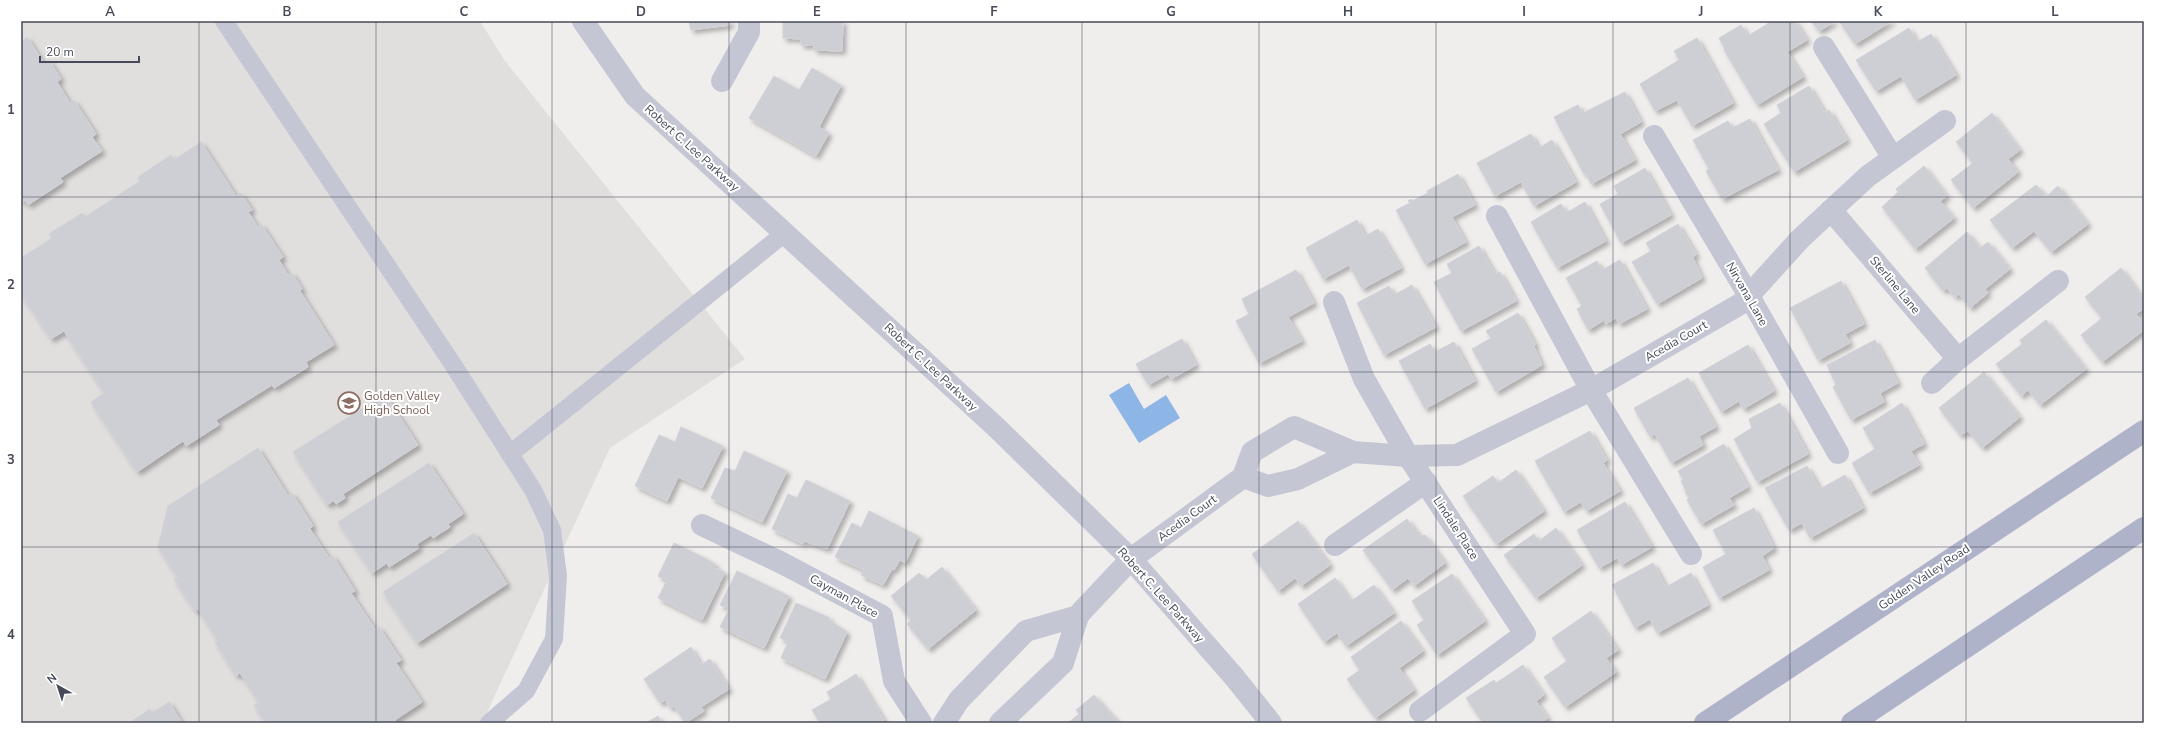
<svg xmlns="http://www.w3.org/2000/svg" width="2165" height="744" font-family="'Nunito Sans',sans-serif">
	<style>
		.education { fill: #e1dfde }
		.water { fill: #8db5e5 }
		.building { fill: #ceced5; stroke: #d2d1d8; filter: url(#shadow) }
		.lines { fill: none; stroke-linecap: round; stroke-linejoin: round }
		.service { stroke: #c4c7d3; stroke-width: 18 }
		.minor { stroke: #c4c7d3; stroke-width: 22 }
		.primary { stroke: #aeb3ca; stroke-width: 22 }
		.grid { fill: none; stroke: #474a59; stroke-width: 1; stroke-opacity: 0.55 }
		.labels { text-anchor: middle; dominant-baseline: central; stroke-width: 4; stroke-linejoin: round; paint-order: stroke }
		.street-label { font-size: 12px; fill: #474a59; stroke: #fff }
		.education-label { font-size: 12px; fill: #785e54; stroke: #fff; text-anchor: start }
		.neatline { fill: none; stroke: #474a59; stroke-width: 1.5 }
		.grid-label { font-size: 13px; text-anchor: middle; font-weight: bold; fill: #474a59 }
	</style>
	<defs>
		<filter id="shadow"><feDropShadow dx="3.5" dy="3.5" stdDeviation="2" flood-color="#0004"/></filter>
	</defs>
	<rect width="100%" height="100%" fill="#f0eeed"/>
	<path class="education" d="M21 21H480L505 61 745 359 610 448 482 723H21Z"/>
	<path class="water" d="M1129 383 1144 409 1166 395 1180 418 1139 443 1109 395Z"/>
	<g class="building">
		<path d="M689 21H730V25L691 30Z"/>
		<path d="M783 21H843L842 51 814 50V45H801V39L783 38Z"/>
		<path d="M1772 21H1795L1807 40 1787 52 1803 77 1757 105 1724 50 1725 49 1719 38 1741 25 1748 36Z"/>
		<path d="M1811 21H1835L1819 31Z"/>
		<path d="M1839 21H1892L1855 44Z"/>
		<path d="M1909 28 1917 42 1931 34 1956 75 1915 100 1901 76 1876 91 1856 60Z"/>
		<path d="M27 37 44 63 49 60 61 79 57 82 70 103 74 100 96 134 92 137 102 151 60 178 63 182 28 205 25 200 21 202V42Z"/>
		<path d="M1697 38 1733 103 1692 126 1677 100 1655 111 1640 84 1679 60 1674 51Z"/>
		<path d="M812 68 841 85 819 127 829 133 816 156 749 118 774 76 799 90Z"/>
		<path d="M1809 86 1825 113 1829 110 1847 140 1794 172 1764 124 1781 113 1777 105Z"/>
		<path d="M1625 92 1641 122 1620 134 1635 160 1591 184 1586 173 1584 174 1554 117 1578 105 1583 113Z"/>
		<path d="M1992 113 2020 150 2008 159 2018 172 1973 208 1951 180 1973 163 1956 142Z"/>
		<path d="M1750 119 1778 170 1722 199 1706 171 1709 169 1693 140 1728 121 1732 128Z"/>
		<path d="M1531 134 1539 148 1552 140 1576 182 1534 206 1521 182 1495 196 1477 163Z"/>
		<path d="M201 142 236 196 241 193 252 210 248 212 258 227 261 224 283 257 279 260 288 275 292 273 302 289 300 291 334 345 306 362 308 367 274 388 272 385 216 420 219 425 186 446 183 441 137 472 91 402 104 393 64 331 51 339 21 294V258L52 238 49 234 82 213 85 217 140 181 138 177 171 155 174 160Z"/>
		<path d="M1924 166 1947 196 1940 201 1954 218 1915 249 1882 207 1898 192 1896 189Z"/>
		<path d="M1645 168 1671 215 1621 243 1600 204 1618 194 1614 186Z"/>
		<path d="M1458 174 1475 205 1452 217 1466 242 1425 264 1396 210 1410 203 1408 201 1411 199 1412 201 1428 193 1427 191Z"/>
		<path d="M2036 185 2046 197 2058 186 2088 224 2051 252 2034 231 2012 248 1990 220Z"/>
		<path d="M1585 202 1606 241 1557 268 1531 222 1561 204 1566 213Z"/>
		<path d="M1357 220 1365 236 1378 229 1401 268 1362 289 1349 265 1323 279 1306 248Z"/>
		<path d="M1678 224 1696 254 1693 258 1702 278 1657 304 1632 262 1651 251 1646 243Z"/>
		<path d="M1967 232 1980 248 1988 242 2010 269 1985 289 1988 293 1970 308 1959 294 1955 297 1947 288 1943 291 1925 268Z"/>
		<path d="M1479 246 1495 274 1500 272 1516 301 1461 331 1434 282 1452 273 1447 264Z"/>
		<path d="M1620 260 1647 309 1619 324 1616 318 1606 324 1604 320 1588 330 1577 309 1582 306 1566 278 1597 261 1602 270Z"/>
		<path d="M2121 268 2144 300V308L2136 314 2144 324V330L2102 362 2081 335 2102 318 2085 297Z"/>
		<path d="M1296 270 1314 303 1288 317 1302 341 1259 363 1236 321 1249 314 1242 299Z"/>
		<path d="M1841 281 1864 324 1845 334 1850 343 1818 360 1790 308Z"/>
		<path d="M1412 285 1436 327 1384 355 1357 303 1389 286 1394 295Z"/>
		<path d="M1518 313 1535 344 1534 347 1542 365 1496 392 1472 349 1491 338 1486 331Z"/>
		<path d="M2046 320 2086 369 2040 405 2028 390 2021 396 1996 364 2022 344 2020 340Z"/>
		<path d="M1182 339 1196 365 1171 379 1168 374 1148 385 1136 364Z"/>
		<path d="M1875 340 1898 383 1880 393 1884 402 1851 420 1833 387 1836 385 1827 365Z"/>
		<path d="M1454 342 1475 381 1425 409 1399 361 1430 344 1435 352Z"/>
		<path d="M1748 345 1774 391 1743 409 1739 401 1721 412 1699 373Z"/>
		<path d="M1984 372 2020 417 1982 448 1968 431 1960 435 1939 408Z"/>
		<path d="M1688 378 1716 427 1699 436 1703 445 1671 463 1655 434 1650 437 1634 408Z"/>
		<path d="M385 394 418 445 343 494 345 498 336 504 333 501 327 505 293 452Z"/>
		<path d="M1780 403 1808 454 1757 482 1734 439 1752 428 1749 419Z"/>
		<path d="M1902 403 1924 444 1911 451 1919 465 1869 493 1852 463 1875 449 1863 428Z"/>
		<path d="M681 427 723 446 702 488 678 477 667 501 635 486 659 435 675 442Z"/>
		<path d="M1590 431 1607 460 1603 463 1620 491 1586 511 1581 502 1564 512 1535 461Z"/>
		<path d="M1724 444 1748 487 1729 498 1734 505 1701 524 1687 500 1689 498 1685 492 1686 491 1681 481 1683 480 1678 471Z"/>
		<path d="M258 448 288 496 292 493 313 526 310 529 329 558 333 556 355 591 351 593 375 629 379 627 401 660 396 663 422 702 395 720 397 723H266L254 705 259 702 240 673 236 676 215 642 218 640 198 609 195 611 174 579 178 578 158 547 168 506Z"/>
		<path d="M744 451 787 471 762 522 711 498 725 468 735 471Z"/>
		<path d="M429 463 463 514 448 524 450 527 433 538 431 535 417 544 419 548 389 567 387 563 372 573 338 522Z"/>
		<path d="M1807 466 1820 489 1845 475 1863 508 1810 538 1802 523 1789 530 1765 488Z"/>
		<path d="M1516 470 1544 511 1496 544 1463 496 1493 476 1498 483Z"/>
		<path d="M806 480 850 501 827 549 804 541 803 544 772 529 788 494 797 498Z"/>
		<path d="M1625 502 1652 547 1621 565 1617 558 1599 568 1577 530Z"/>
		<path d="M1754 508 1774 548 1762 556 1769 570 1719 598 1703 567 1726 554 1713 530Z"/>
		<path d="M869 511 918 536 905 563 900 560 894 570 892 569 883 585 861 575 864 570 835 557 852 523 861 528Z"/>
		<path d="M1407 519 1420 536 1425 535 1445 563 1414 586 1408 578 1392 590 1363 550Z"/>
		<path d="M1298 521 1330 565 1301 586 1295 578 1278 591 1252 554Z"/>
		<path d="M1556 528 1582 565 1536 598 1504 555 1534 534 1539 541Z"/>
		<path d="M474 533 507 584 417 643 383 592Z"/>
		<path d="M674 543 707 559 716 565 715 568 725 572 702 620 658 598 667 580 658 576Z"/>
		<path d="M1653 563 1666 587 1691 573 1708 605 1657 633 1650 619 1635 628 1612 585Z"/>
		<path d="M942 567 976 610 928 649 907 624 911 620 891 596 919 573 926 580Z"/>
		<path d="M737 571 789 596 764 648 720 627 729 609 720 605Z"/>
		<path d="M1452 574 1485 621 1437 655 1417 625 1424 620 1412 601Z"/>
		<path d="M1335 578 1351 601 1374 585 1394 613 1346 646 1337 633 1324 642 1298 604Z"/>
		<path d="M796 603 830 618 829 620 847 632 825 679 781 658 788 642 780 638Z"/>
		<path d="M1591 611 1618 650 1606 658 1616 672 1565 707 1544 677 1567 661 1552 638Z"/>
		<path d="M1401 621 1423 651 1399 668 1414 690 1375 718 1347 679 1360 670 1351 657Z"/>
		<path d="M691 647 701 665 710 659 729 689 701 707 704 711 685 723 674 706 670 708 665 700 660 703 644 679Z"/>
		<path d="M1523 665 1544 695 1536 701 1548 718 1540 723H1483L1466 698 1494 680 1496 683Z"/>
		<path d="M856 674 884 720 879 723H820L812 710 831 699 827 692Z"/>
		<path d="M1094 695 1109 712 1120 723H1068L1079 714 1076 710Z"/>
		<path d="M169 702 182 723H129L150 709 152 713Z"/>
		<path d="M658 716 662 723H646Z"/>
	</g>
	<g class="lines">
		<g class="service">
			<path d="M224 21 452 363 533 490 552 530 558 576 554 639 526 691 489 723"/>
			<path d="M510 454 785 233"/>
		</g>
		<g class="minor">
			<path d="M583 21 635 96 997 428 1131 559 1235 678 1271 723"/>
			<path d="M1824 47 1893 158"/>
			<path d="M722 81 749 32V21"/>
			<path d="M1654 136 1749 296 1838 453"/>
			<path d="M1831 210 1958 359"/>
			<path d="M1497 216 1591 390 1691 554"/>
			<path d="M1334 302 1364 379 1408 456 1525 634 1420 711"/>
			<path d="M1932 383 1958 359 2058 281"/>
			<path d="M1243 477 1268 486 1298 479 1353 452"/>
			<path d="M702 525 782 563 882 616 894 681 921 723"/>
			<path d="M1335 545 1426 482"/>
			<path d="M944 723 959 700 1026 631 1078 616"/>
			<path d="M1000 723 1063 663 1078 616 1082 611 1131 559 1243 477 1252 452 1294 427 1353 452 1408 456 1457 455 1591 390 1742 303 1800 239 1868 176 1945 121"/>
		</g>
		<g class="primary">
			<path d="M1705 723 2144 431"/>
			<path d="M1852 723 2144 528"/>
		</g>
	</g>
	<path class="grid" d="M199 21V723M376 21V723M552 21V723M729 21V723M906 21V723M1082 21V723M1259 21V723M1436 21V723M1613 21V723M1790 21V723M1966 21V723M21 197H2144M21 372H2144M21 547H2144"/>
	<defs>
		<g id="school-ring" transform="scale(1.15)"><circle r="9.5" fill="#fff" stroke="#8d6e63" stroke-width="1.5"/><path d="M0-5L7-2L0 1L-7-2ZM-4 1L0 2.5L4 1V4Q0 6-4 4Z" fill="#8d6e63"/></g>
	</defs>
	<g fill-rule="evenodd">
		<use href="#school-ring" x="349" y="403"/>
	</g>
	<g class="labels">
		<g class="street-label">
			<text transform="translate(692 148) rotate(42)">Robert C. Lee Parkway</text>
			<text transform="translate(1895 285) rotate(50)">Sterline Lane</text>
			<text transform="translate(1747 294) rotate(60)">Nirvana Lane</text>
			<text transform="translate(1676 341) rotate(-30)">Acedia Court</text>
			<text transform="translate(931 367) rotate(43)">Robert C. Lee Parkway</text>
			<text transform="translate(1187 518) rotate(-36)">Acedia Court</text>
			<text transform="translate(1456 528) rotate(57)">Lindale Place</text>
			<text transform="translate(1924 577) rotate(-34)">Golden Valley Road</text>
			<text transform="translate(1161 595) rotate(48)">Robert C. Lee Parkway</text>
			<text transform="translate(844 596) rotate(29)">Cayman Place</text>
		</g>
		<g class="education-label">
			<text x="364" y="396">Golden Valley<tspan x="364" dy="14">High School</tspan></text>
		</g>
	</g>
	<rect width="2165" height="744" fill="none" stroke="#ffffff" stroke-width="44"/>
	<g transform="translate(58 686) rotate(321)" stroke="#ffffff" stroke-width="3" paint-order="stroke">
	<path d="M0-3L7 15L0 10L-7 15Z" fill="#474a59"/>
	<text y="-6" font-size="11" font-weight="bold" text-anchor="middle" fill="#474a59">N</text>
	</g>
	<path d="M40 56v6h99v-6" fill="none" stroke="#474a59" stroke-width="2"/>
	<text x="46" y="56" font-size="12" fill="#474a59" stroke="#ffffff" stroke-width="3" paint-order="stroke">20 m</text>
	<rect x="22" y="22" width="2121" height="700" class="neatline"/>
	<g class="grid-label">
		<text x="110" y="16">A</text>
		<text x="287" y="16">B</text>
		<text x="464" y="16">C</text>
		<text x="641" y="16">D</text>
		<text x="817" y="16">E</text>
		<text x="994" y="16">F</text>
		<text x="1171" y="16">G</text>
		<text x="1348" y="16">H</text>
		<text x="1524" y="16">I</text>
		<text x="1701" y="16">J</text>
		<text x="1878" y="16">K</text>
		<text x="2055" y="16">L</text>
		<text x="11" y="114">1</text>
		<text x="11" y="289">2</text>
		<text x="11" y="464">3</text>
		<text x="11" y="639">4</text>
	</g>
</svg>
